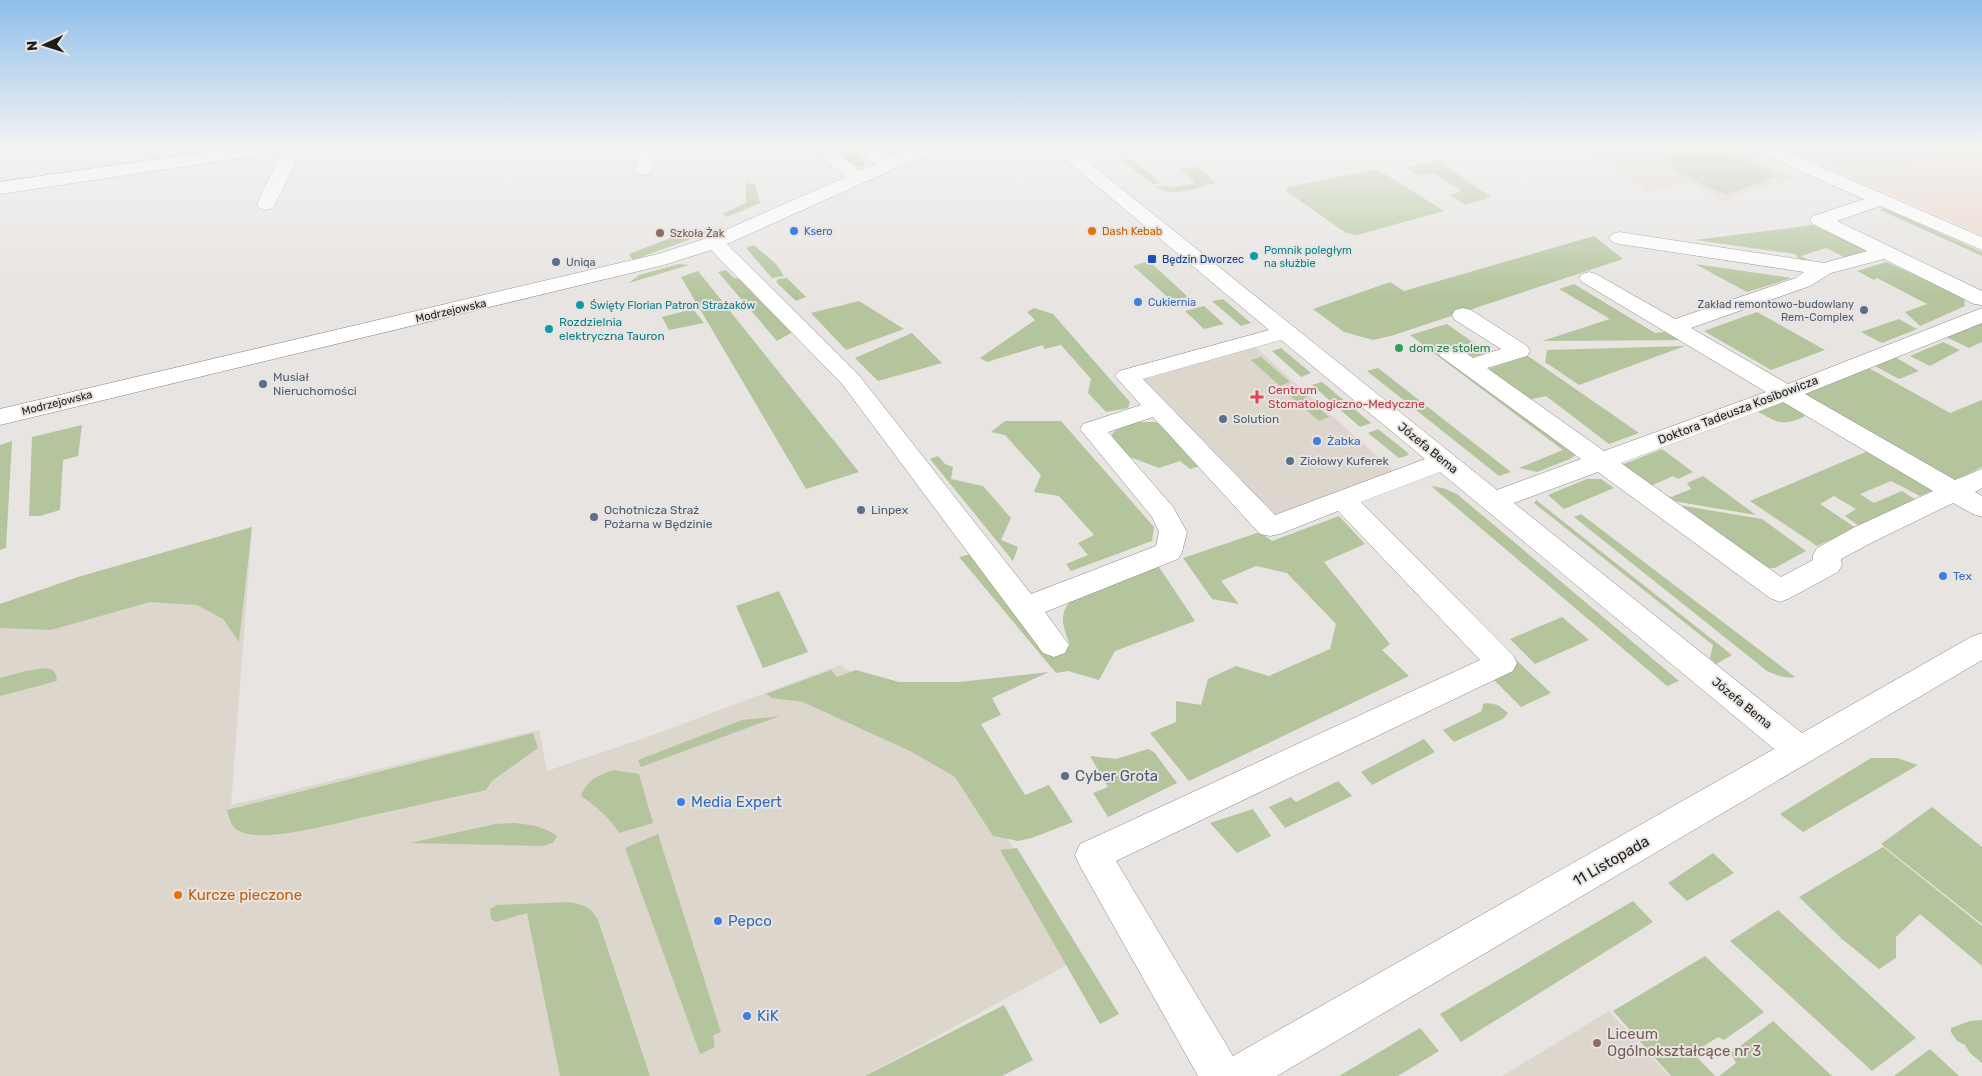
<svg xmlns="http://www.w3.org/2000/svg" width="1982" height="1076" font-family="Rubik,sans-serif">
	<style>
		.built { fill: #ddd6cd }
		.industrial { fill: #ebd6c8 }
		.green { fill: #b4c59d }
		.lines { fill: none; stroke-linecap: round; stroke-linejoin: round }
		.minor-casing { stroke: #898784; stroke-width: 1 }
		.minor { fill: #fff; fill-rule: evenodd }
		.shop-dot { fill: #3f7fe0; stroke: #e7e4e1; stroke-width: 2 }
		.food-dot { fill: #e8710a; stroke: #e7e4e1; stroke-width: 2 }
		.education-dot { fill: #8d6e63; stroke: #e7e4e1; stroke-width: 2 }
		.culture-dot { fill: #0f9aa8; stroke: #e7e4e1; stroke-width: 2 }
		.transit-dot { fill: #1a4fb4; stroke: #e7e4e1; stroke-width: 2 }
		.service-dot { fill: #5c6f8a; stroke: #e7e4e1; stroke-width: 2 }
		.leisure-dot { fill: #2e9e5b; stroke: #e7e4e1; stroke-width: 2 }
		.health-dot { fill: #e0444e; stroke: #e7e4e1; stroke-width: 2 }
		.labels { text-anchor: middle; dominant-baseline: central; stroke-width: 4; stroke-linejoin: round; paint-order: stroke }
		.far-shop-label { font-size: 11px; fill: #366cbe; stroke: #e7e4e1; text-anchor: start }
		.far-food-label { font-size: 11px; fill: #c56008; stroke: #e7e4e1; text-anchor: start }
		.far-education-label { font-size: 11px; fill: #785e54; stroke: #e7e4e1; text-anchor: start }
		.far-culture-label { font-size: 11px; fill: #0d838f; stroke: #e7e4e1; text-anchor: start }
		.far-transit-label { font-size: 11px; fill: #164399; stroke: #e7e4e1; text-anchor: start }
		.far-service-label { font-size: 11px; fill: #4e5e75; stroke: #e7e4e1; text-anchor: start }
		.far-street-label { font-size: 11px; fill: #1e1d1c; stroke: #e7e4e1 }
		.culture-label { font-size: 12px; fill: #0d838f; stroke: #e7e4e1; text-anchor: start }
		.leisure-label { font-size: 12px; fill: #27864d; stroke: #e7e4e1; text-anchor: start }
		.service-label { font-size: 12px; fill: #4e5e75; stroke: #e7e4e1; text-anchor: start }
		.health-label { font-size: 12px; fill: #be3a42; stroke: #e7e4e1; text-anchor: start }
		.street-label { font-size: 12px; fill: #1e1d1c; stroke: #e7e4e1 }
		.shop-label { font-size: 12px; fill: #366cbe; stroke: #e7e4e1; text-anchor: start }
		.near-service-label { font-size: 15px; fill: #4e5e75; stroke: #e7e4e1; text-anchor: start }
		.near-shop-label { font-size: 15px; fill: #366cbe; stroke: #e7e4e1; text-anchor: start }
		.near-street-label { font-size: 15px; fill: #1e1d1c; stroke: #e7e4e1 }
		.near-food-label { font-size: 15px; fill: #c56008; stroke: #e7e4e1; text-anchor: start }
		.near-education-label { font-size: 15px; fill: #785e54; stroke: #e7e4e1; text-anchor: start }
	</style>
	<rect width="100%" height="100%" fill="#e7e4e1"/>
	<g class="built">
		<path d="M1580 145H1725L1795 177 1723 201 1689 183 1648 192Z"/>
		<path d="M1776 145H1942L1933 160 1871 186Z"/>
		<path d="M1253 345 1396 473 1267 517 1137 380Z"/>
		<path d="M252 527 231 805 539 730 547 771 653 735 840 665 929 717 1083 956 865 1076H0V605L77 578Z"/>
		<path d="M1609 1011 1669 1076H1502Z"/>
	</g>
	<path class="industrial" d="M1956 145H1982V235L1871 186 1935 161 1945 150Z"/>
	<g class="green">
		<path d="M836 145H853L859 157 865 163V166L855 168 842 160Z"/>
		<path d="M1689 145H1713L1777 176 1726 195 1682 175 1660 159Z"/>
		<path d="M1129 158 1161 183 1153 184 1121 160Z"/>
		<path d="M1438 161 1491 197 1466 205 1449 195 1462 191 1433 173 1419 176 1406 167Z"/>
		<path d="M1196 166 1217 183C1198 187 1172 199 1155 186L1175 187 1195 183 1180 169Z"/>
		<path d="M1377 169 1444 211 1357 235 1346 233 1286 191 1288 187Z"/>
		<path d="M746 182 751 184 755 183 760 203 727 217 722 214 746 203Z"/>
		<path d="M1884 208 1982 252V256L1880 210Z"/>
		<path d="M1813 225 1870 251 1848 259 1826 248 1801 256 1815 264 1804 265 1795 254 1695 240Z"/>
		<path d="M694 229H701L708 233 633 260 629 254Z"/>
		<path d="M1594 236 1623 259 1394 335 1373 340 1344 332 1313 309 1390 282 1404 291Z"/>
		<path d="M754 245 776 264 784 276 772 278 746 248Z"/>
		<path d="M1149 261 1188 297 1172 301 1133 266Z"/>
		<path d="M1886 262 1964 297 1965 306 1920 326 1905 312 1927 304 1877 278 1874 280 1857 271Z"/>
		<path d="M679 264 689 265 629 283 639 275Z"/>
		<path d="M1695 264 1792 278 1747 292Z"/>
		<path d="M726 270 734 278 745 280 796 330 777 341 718 272Z"/>
		<path d="M698 271 859 472 806 489 681 277Z"/>
		<path d="M787 278 806 297 796 301 776 282 778 279Z"/>
		<path d="M1574 284 1655 333 1674 331 1690 340 1542 341 1610 319 1559 289Z"/>
		<path d="M1223 299 1251 323 1241 326 1212 301Z"/>
		<path d="M859 301 904 329 846 350 811 313Z"/>
		<path d="M1204 306 1224 324 1204 329 1185 311Z"/>
		<path d="M1034 308 1053 314 1130 402 1128 408 1106 412 1088 393 1091 379 1061 345 1044 349 1043 345 987 362 980 358 1035 320 1027 312Z"/>
		<path d="M693 309 704 323 669 330 662 317Z"/>
		<path d="M1757 312 1825 350 1771 370 1704 331Z"/>
		<path d="M1899 319 1917 329 1882 343 1861 332Z"/>
		<path d="M1982 320V342L1969 348 1946 337Z"/>
		<path d="M1447 324 1488 353 1472 357 1462 354 1580 452 1570 459 1537 472 1519 468 1563 450 1410 335Z"/>
		<path d="M912 333 942 363 878 381 855 358Z"/>
		<path d="M1943 342 1960 350 1930 366 1910 356Z"/>
		<path d="M1685 346 1579 385 1545 362 1547 350Z"/>
		<path d="M1281 348 1311 373 1301 377 1272 351Z"/>
		<path d="M1528 356 1639 433 1609 444 1546 396 1528 400 1488 369Z"/>
		<path d="M1261 357 1290 382 1280 386 1251 360Z"/>
		<path d="M1895 357 1919 371 1899 379 1873 365Z"/>
		<path d="M1867 367 1950 413 1982 400V467L1954 481 1802 396Z"/>
		<path d="M1378 368 1511 472 1499 476 1367 371Z"/>
		<path d="M1322 382 1371 423 1360 427 1312 385Z"/>
		<path d="M1298 390 1329 417 1319 421 1287 393Z"/>
		<path d="M1782 401 1804 414V417C1782 426 1777 423 1757 411Z"/>
		<path d="M1005 421H1061L1154 527 1152 541 1071 571 1066 564 1088 555 1078 543 1094 535 1059 496 1034 492 1041 475 1005 435 991 432Z"/>
		<path d="M1134 422H1155L1163 425 1201 466 1190 469 1180 461 1159 468 1117 452 1111 437C1115 427 1125 425 1134 422Z"/>
		<path d="M82 425 78 456 63 460 60 510 40 516H29L32 437Z"/>
		<path d="M1378 429 1407 452 1409 455 1399 458 1368 433Z"/>
		<path d="M12 441 6 548 0 550V445Z"/>
		<path d="M1662 449 1693 472 1678 479 1673 476 1646 488 1622 470 1624 464Z"/>
		<path d="M1868 451 1934 490 1920 496 1891 481 1860 494 1874 503 1902 491 1916 500 1859 526 1845 516 1856 509 1834 496 1820 504 1856 528 1817 546 1750 501Z"/>
		<path d="M938 456 945 464 953 467 951 479 983 486 1011 518 1001 540 1018 547 1013 561 930 459Z"/>
		<path d="M1703 476 1756 515 1661 499 1658 497 1665 494 1671 497 1691 489 1687 483Z"/>
		<path d="M1587 479H1601L1614 488 1564 509 1548 495Z"/>
		<path d="M1431 486 1443 488 1457 494 1679 681 1667 686Z"/>
		<path d="M1536 500 1732 655 1716 664 1710 658 1713 645 1534 503Z"/>
		<path d="M1666 503 1762 519 1806 551 1775 568H1761Z"/>
		<path d="M1581 514 1795 677C1785 679 1777 675 1767 671L1574 517Z"/>
		<path d="M1339 516 1365 544 1324 562 1390 644 1382 650 1409 676 1189 781 1150 733 1176 722V701L1201 705 1208 679 1236 666 1269 676 1330 649 1336 624 1287 573 1256 566 1221 581 1239 604 1212 599 1183 558 1260 532 1272 541Z"/>
		<path d="M252 527 239 642 223 619 197 605 150 602 51 630 0 628V604L78 577Z"/>
		<path d="M971 554 1049 652 1070 645C1065 632 1058 617 1068 604 1077 591 1141 573 1159 567L1195 621 1115 651 1099 680 1068 671 1056 673 959 557Z"/>
		<path d="M779 591 808 652 763 668 736 606Z"/>
		<path d="M1562 617 1589 640 1535 664 1510 639Z"/>
		<path d="M1514 658 1551 693 1521 707 1489 675Z"/>
		<path d="M46 668 53 670 56 675 57 681 0 696V678L25 671Z"/>
		<path d="M831 670 837 677 856 670 899 682H959L1049 672 992 698 1001 715 981 724 1025 795 1049 785 1073 822 1032 838 1018 841 993 836 955 777 912 752 803 702 772 698 766 694Z"/>
		<path d="M1487 703 1498 705 1508 713 1503 719 1454 742 1443 730 1482 711 1483 704Z"/>
		<path d="M780 716 641 767 638 760 742 720Z"/>
		<path d="M533 733 538 748 492 781 486 790C447 799 408 807 369 816 339 822 269 843 241 832 231 828 229 818 227 810Z"/>
		<path d="M1424 739 1435 752 1372 785 1361 772Z"/>
		<path d="M1148 749 1154 752 1177 783 1108 817 1093 793 1108 787 1090 756 1116 759Z"/>
		<path d="M1871 758H1897L1918 765 1803 832 1780 814Z"/>
		<path d="M614 770 639 774 653 823 619 833C609 817 597 807 581 796 587 779 599 775 614 770Z"/>
		<path d="M1338 781 1352 796 1285 828 1269 807 1291 797 1296 802Z"/>
		<path d="M1932 807 1982 847V924L1881 844Z"/>
		<path d="M1253 809 1271 836 1237 853 1210 823Z"/>
		<path d="M515 823C530 825 544 826 557 836L553 843 543 846 410 843 495 824Z"/>
		<path d="M658 834 721 1032 713 1035 715 1047 700 1054 625 848Z"/>
		<path d="M1883 847 1982 926V966L1920 914 1896 937V958L1879 969 1842 939 1799 897Z"/>
		<path d="M1017 848 1119 1014 1100 1024 1000 850Z"/>
		<path d="M1713 853 1734 873 1687 901 1668 883Z"/>
		<path d="M1633 901 1653 922 1461 1042 1440 1014Z"/>
		<path d="M569 902C584 905 591 907 598 920L650 1076H560L527 913 496 922 491 919 490 909 497 905Z"/>
		<path d="M1778 910 1916 1038 1872 1071 1730 941Z"/>
		<path d="M1705 956 1764 1012 1724 1040 1718 1037 1693 1053 1715 1076H1671L1613 1011Z"/>
		<path d="M1004 1005 1033 1060 1002 1076H865Z"/>
		<path d="M1982 1020V1063L1970 1053 1965 1045 1957 1041 1951 1032V1028L1970 1021Z"/>
		<path d="M1773 1021 1832 1076H1719L1736 1063 1731 1053Z"/>
		<path d="M1420 1028 1439 1051 1398 1076H1339Z"/>
		<path d="M1930 1049 1959 1076H1894Z"/>
	</g>
	<g class="lines">
		<g class="minor-casing">
			<g id="minor">
				<path d="M254 145H301L291 172 273 208 266 210 259 208 257 204 281 152 0 194V182Z"/>
				<path d="M341 145H359L355 151 349 152 343 151Z"/>
				<path d="M641 145H659L650 174 644 175 638 174 635 170Z"/>
				<path d="M819 145H837L838 153 860 171 876 164 871 161 860 145H877L883 153 890 157 918 145H941L939 149 727 244 858 374 1031 594 1156 546 1159 532 1152 517 1080 429 1083 424 1141 405 1115 376 1119 371 1269 330 1048 145H1067L1497 490 1581 459 1440 356 1437 351 1440 346C1454 343 1462 350 1473 358L1501 349 1455 320 1452 315 1455 310 1463 308 1471 310 1527 346 1530 351 1527 356 1487 368 1604 451 1766 392 1582 282 1579 278 1582 274 1589 272 1596 274 1675 319 1796 278 1804 272 1619 244 1612 242 1609 238 1612 234 1619 232 1824 263 1867 251 1813 224 1810 220 1813 216 1864 199 1750 149 1748 145H1771L1982 237V250L1880 206 1837 221 1982 291V305L1974 304 1884 259 1831 273 1810 286 1691 328 1788 384 1982 308V323L1805 394 1955 480 1982 469V488L1975 492 1982 496V517L1973 514 1953 503 1873 542 1841 559 1842 565 1838 572 1790 598 1780 602 1770 598 1598 472 1514 503 1802 733 1971 637 1982 633V660L1277 1076H1198L1080 866 1075 855 1080 844 1480 660 1338 511 1280 534 1270 536 1260 534 1153 417 1108 432 1173 507 1187 532 1182 552 1178 559 1045 612 1069 645 1065 653 1054 657 1043 653 842 384 711 250 664 265 0 425V409L658 254 707 238 846 177 824 159ZM1281 340 1425 459 1275 515 1143 379ZM1783 402 1933 491 1853 528 1817 548 1813 555V560L1781 577 1621 463ZM1440 472 1774 749 1233 1056 1116 861 1513 671 1517 663 1513 655 1361 502Z"/>
			</g>
		</g>
		<use href="#minor" class="minor"/>
	</g>
	<linearGradient id="sky" x2="0" y2="1"><stop stop-color="#8ebfea"/><stop offset="0.49" stop-color="#f4f3f2"/><stop offset="1" stop-color="#f4f3f2" stop-opacity="0"/></linearGradient>
	<rect width="1982" height="296" fill="url(#sky)"/>
	<g class="shop-dot">
		<circle cx="794" cy="231" r="5"/>
		<circle cx="1138" cy="302" r="5"/>
		<circle cx="1317" cy="441" r="5"/>
		<circle cx="1943" cy="576" r="5"/>
		<circle cx="681" cy="802" r="5"/>
		<circle cx="718" cy="921" r="5"/>
		<circle cx="747" cy="1016" r="5"/>
	</g>
	<g class="food-dot">
		<circle cx="1092" cy="231" r="5"/>
		<circle cx="178" cy="895" r="5"/>
	</g>
	<g class="education-dot">
		<circle cx="660" cy="233" r="5"/>
		<circle cx="1597" cy="1043" r="5"/>
	</g>
	<g class="culture-dot">
		<circle cx="1254" cy="256" r="5"/>
		<circle cx="580" cy="305" r="5"/>
		<circle cx="549" cy="329" r="5"/>
	</g>
	<rect class="transit-dot" x="1147" y="254" width="10" height="10" rx="2.5"/>
	<g class="service-dot">
		<circle cx="556" cy="262" r="5"/>
		<circle cx="1864" cy="310" r="5"/>
		<circle cx="263" cy="384" r="5"/>
		<circle cx="1223" cy="419" r="5"/>
		<circle cx="1290" cy="461" r="5"/>
		<circle cx="861" cy="510" r="5"/>
		<circle cx="594" cy="517" r="5"/>
		<circle cx="1065" cy="776" r="5"/>
	</g>
	<circle class="leisure-dot" cx="1399" cy="348" r="5"/>
	<path class="health-dot" d="M1254.5 389.5h5v5h5v5h-5v5h-5v-5h-5v-5h5z"/>
	<g class="labels">
		<g class="far-shop-label">
			<text x="804" y="231">Ksero</text>
			<text x="1148" y="302">Cukiernia</text>
		</g>
		<g class="far-food-label">
			<text x="1102" y="231">Dash Kebab</text>
		</g>
		<g class="far-education-label">
			<text x="670" y="233">Szkoła Żak</text>
		</g>
		<g class="far-culture-label">
			<text x="1264" y="250">Pomnik poległym<tspan x="1264" dy="13">na służbie</tspan></text>
			<text x="590" y="305">Święty Florian Patron Strażaków</text>
		</g>
		<g class="far-transit-label">
			<text x="1162" y="259">Będzin Dworzec</text>
		</g>
		<g class="far-service-label">
			<text x="566" y="262">Uniqa</text>
			<text x="1854" y="304" text-anchor="end">Zakład remontowo-budowlany<tspan x="1854" dy="13">Rem-Complex</tspan></text>
		</g>
		<g class="far-street-label">
			<text transform="translate(451 311) rotate(-13)">Modrzejowska</text>
			<text transform="translate(57 403) rotate(-14)">Modrzejowska</text>
		</g>
		<g class="culture-label">
			<text x="559" y="322">Rozdzielnia<tspan x="559" dy="14">elektryczna Tauron</tspan></text>
		</g>
		<g class="leisure-label">
			<text x="1409" y="348">dom ze stolem</text>
		</g>
		<g class="service-label">
			<text x="273" y="377">Musiał<tspan x="273" dy="14">Nieruchomości</tspan></text>
			<text x="1233" y="419">Solution</text>
			<text x="1300" y="461">Ziołowy Kuferek</text>
			<text x="604" y="510">Ochotnicza Straż<tspan x="604" dy="14">Pożarna w Będzinie</tspan></text>
			<text x="871" y="510">Linpex</text>
		</g>
		<g class="health-label">
			<text x="1268" y="390">Centrum<tspan x="1268" dy="14">Stomatologiczno-Medyczne</tspan></text>
		</g>
		<g class="street-label">
			<text transform="translate(1738 410) rotate(-21)">Doktora Tadeusza Kosibowicza</text>
			<text transform="translate(1428 448) rotate(39)">Józefa Bema</text>
			<text transform="translate(1742 703) rotate(39)">Józefa Bema</text>
		</g>
		<g class="shop-label">
			<text x="1327" y="441">Żabka</text>
			<text x="1953" y="576">Tex</text>
		</g>
		<g class="near-service-label">
			<text x="1075" y="776">Cyber Grota</text>
		</g>
		<g class="near-shop-label">
			<text x="691" y="802">Media Expert</text>
			<text x="728" y="921">Pepco</text>
			<text x="757" y="1016">KiK</text>
		</g>
		<g class="near-street-label">
			<text transform="translate(1611 861) rotate(-30)">11 Listopada</text>
		</g>
		<g class="near-food-label">
			<text x="188" y="895">Kurcze pieczone</text>
		</g>
		<g class="near-education-label">
			<text x="1607" y="1034">Liceum<tspan x="1607" dy="17">Ogólnokształcące nr 3</tspan></text>
		</g>
	</g>
	<g transform="translate(45 45) rotate(266)" stroke="#e7e4e1" stroke-width="4" paint-order="stroke">
	<path d="M0-4L9 19L0 12L-9 19Z" fill="#1e1d1c"/>
	<text y="-8" font-size="14" font-weight="bold" text-anchor="middle" fill="#1e1d1c">N</text>
	</g>
</svg>
